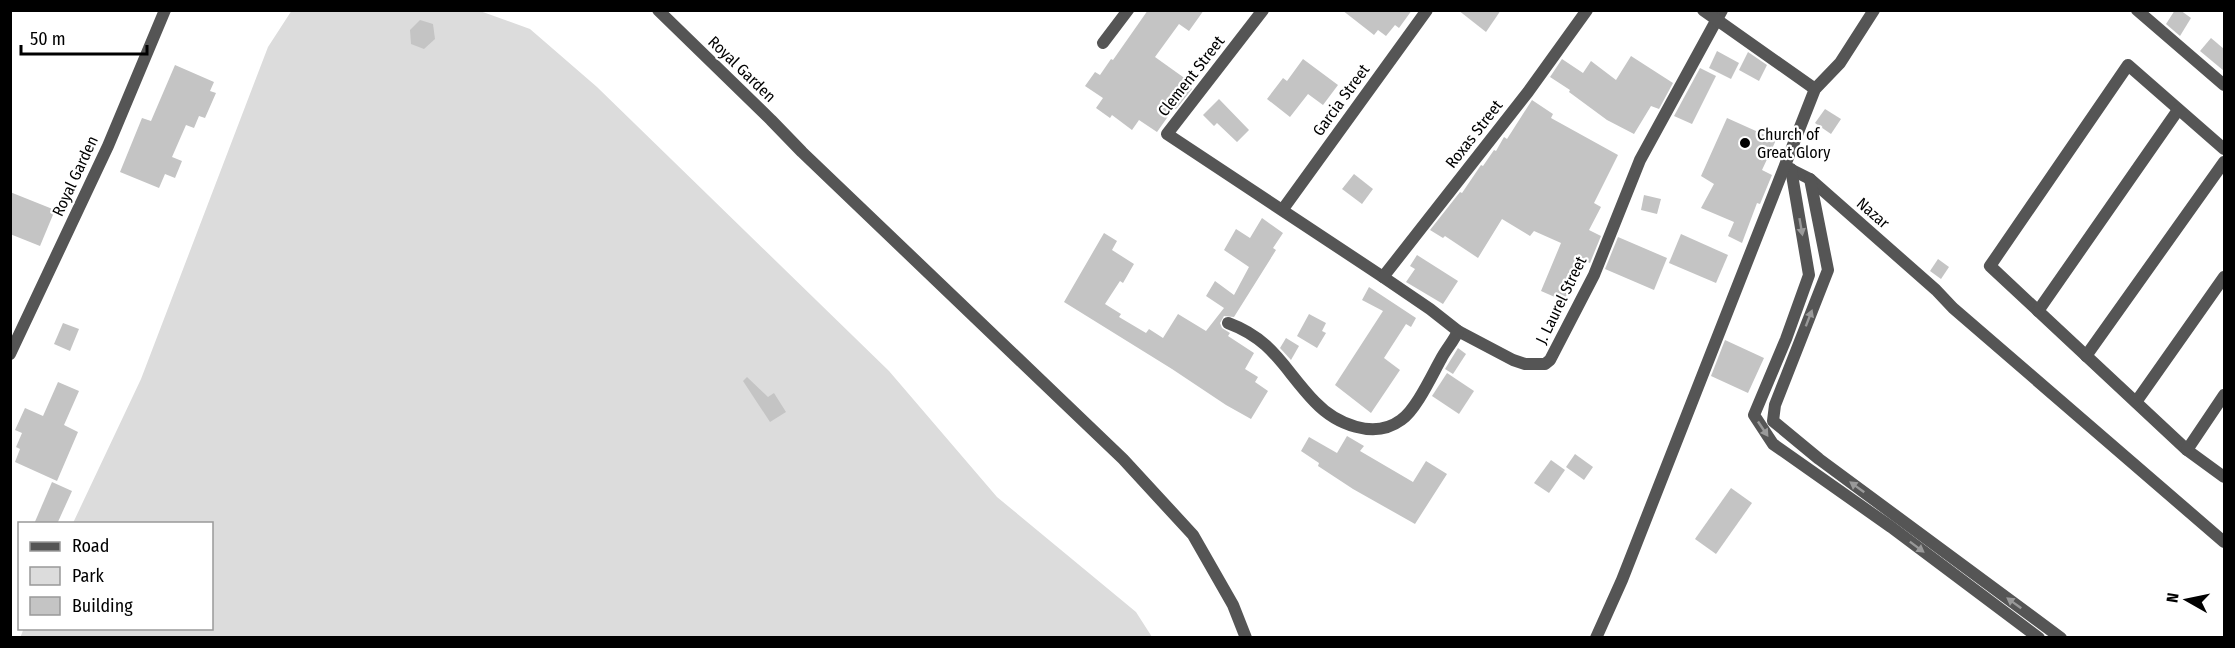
<svg xmlns="http://www.w3.org/2000/svg" width="2235" height="648" font-family="'Fira Sans Condensed',sans-serif">
	<style>
		.green { fill: #dcdcdc }
		.building { fill: #c4c4c4 }
		.lines { fill: none; stroke-linecap: round; stroke-linejoin: round }
		.street { stroke: #555; stroke-width: 12 }
		.oneway { fill: #999 }
		.poi-dot { fill: #000; stroke: #fff; stroke-width: 2 }
		.labels { text-anchor: middle; dominant-baseline: central; stroke-width: 4.5; stroke-linejoin: round; paint-order: stroke }
		.street-label { font-size: 16px; fill: #000; stroke: #fff }
		.poi-label { font-size: 16px; fill: #000; stroke: #fff; text-anchor: start }
	</style>
	<rect width="100%" height="100%" fill="#fff"/>
	<path class="green" d="M292 10 480 11 530 29 597 87 889 371 997 497 1136 612 1152 637 20 638 24 628H212V524L73 523 141 379 268 47Z"/>
	<g class="building">
		<path d="M1148 10H1204L1189 31 1179 24 1155 57 1190 82 1187 85 1192 89 1176 109 1174 108 1157 132 1139 120 1132 130 1112 115 1110 118 1096 108 1103 98 1085 86 1095 72 1100 75 1111 59 1113 60Z"/>
		<path d="M1342 10H1412L1399 28 1395 25 1386 36 1378 30 1374 35Z"/>
		<path d="M1458 10H1501L1486 32Z"/>
		<path d="M2175 10H2180L2191 18 2180 36 2166 24Z"/>
		<path d="M420 20 433 24 435 39 424 49 411 44 410 30Z"/>
		<path d="M2211 38 2224 49V71L2200 51Z"/>
		<path d="M1717 51 1739 63 1731 79 1709 68Z"/>
		<path d="M1748 52 1767 65 1759 81 1739 70Z"/>
		<path d="M1631 56 1673 83 1659 109 1651 106 1634 134 1607 120 1569 92 1570 90 1550 77 1562 59 1583 73 1591 61 1616 80Z"/>
		<path d="M1303 59 1338 85 1323 105 1308 94 1290 117 1267 99 1283 78 1287 81Z"/>
		<path d="M175 65 214 82 210 91 216 93 205 118 199 116 194 128 186 125 172 157 182 161 175 178 165 174 159 188 120 172 142 118 151 121Z"/>
		<path d="M1700 68 1716 76 1692 124 1674 116Z"/>
		<path d="M1219 99 1249 130 1237 142 1217 123 1214 126 1203 115Z"/>
		<path d="M1532 100 1553 114 1551 118 1618 155 1594 203 1601 207 1589 230 1601 236 1590 263 1582 260 1564 301 1541 291 1561 243 1534 231 1530 236 1502 219 1478 258 1445 236 1443 238 1430 230 1460 192 1462 193 1481 165 1483 166 1494 150 1496 151 1504 137 1507 139Z"/>
		<path d="M1825 109 1841 119 1831 134 1815 123Z"/>
		<path d="M1727 118 1776 140 1762 170 1772 175 1760 204 1757 203 1742 243 1728 236 1734 222 1701 208 1714 184 1701 176Z"/>
		<path d="M1354 174 1373 189 1362 204 1342 189Z"/>
		<path d="M10 192 55 210 40 246 10 234Z"/>
		<path d="M1644 195 1661 199 1657 214 1641 210Z"/>
		<path d="M1262 218 1283 233 1273 248 1276 250 1234 317 1224 316 1220 323 1222 328 1230 333 1228 336 1254 353 1245 369 1258 377 1255 382 1268 391 1251 419 1226 405 1172 369 1064 302 1104 233 1117 241 1112 250 1134 264 1123 283 1120 281 1105 304 1121 314 1119 317 1146 333 1149 329 1163 338 1178 314 1206 331 1224 308 1206 296 1215 281 1234 295 1249 267 1224 250 1236 229 1250 238Z"/>
		<path d="M1681 234 1728 255 1716 283 1669 263Z"/>
		<path d="M1618 237 1667 258 1654 290 1605 269Z"/>
		<path d="M1417 255 1458 281 1443 304 1406 282 1415 269 1410 266Z"/>
		<path d="M1938 259 1949 267 1941 279 1930 271Z"/>
		<path d="M1369 287 1416 318 1411 327 1406 324 1384 358 1400 370 1371 413 1335 385 1383 311 1362 300Z"/>
		<path d="M1309 314 1326 323 1322 331 1326 333 1317 348 1297 336Z"/>
		<path d="M63 323 79 329 70 351 54 344Z"/>
		<path d="M1286 338 1299 346 1291 360 1280 348Z"/>
		<path d="M1725 340 1764 358 1748 393 1711 376Z"/>
		<path d="M1458 348 1466 354 1453 374 1445 369Z"/>
		<path d="M1447 373 1474 391 1459 414 1432 396Z"/>
		<path d="M747 377 768 397 774 393 786 412 770 422 743 381Z"/>
		<path d="M58 382 79 391 64 425 78 432 57 481 15 462 20 449 16 447 22 433 15 430 25 408 43 416Z"/>
		<path d="M1347 436 1364 446 1360 451 1413 482 1426 461 1447 474 1415 524 1353 489 1318 466 1319 463 1301 451 1309 437 1337 453Z"/>
		<path d="M1575 454 1593 467 1584 480 1566 467Z"/>
		<path d="M1551 460 1565 470 1549 493 1534 483Z"/>
		<path d="M52 482 72 491 57 524H34Z"/>
		<path d="M1731 488 1752 503 1716 554 1695 539Z"/>
	</g>
	<g class="lines">
		<g class="street">
			<path d="M658 10 771 120 802 152 1123 459 1193 535 1233 605 1246 638"/>
			<path d="M1263 10 1167 134 1383 277 1430 309 1458 331 1513 360 1525 364H1545L1550 360 1594 275 1640 160 1722 10"/>
			<path d="M1703 10 1815 89"/>
			<path d="M2137 10 2224 85"/>
			<path d="M1103 43 1128 10"/>
			<path d="M2224 149 2128 65 1990 266 2187 450 2224 477"/>
			<path d="M1786 167 1810 179 1936 290 1953 308 2224 542"/>
			<path d="M1791 169 1809 275 1786 339 1754 415 1773 444 1891 527 2039 638"/>
			<path d="M1810 179 1828 270 1775 405 1773 421 1819 459 2061 638"/>
			<path d="M1283 209 1427 10"/>
			<path d="M1383 277 1528 92 1587 10"/>
			<path d="M2038 311 2178 110"/>
			<path d="M1228 323C1274 340 1284 370 1315 402 1336 424 1374 440 1401 420 1416 410 1432 375 1441 359 1446 349 1454 341 1458 331"/>
			<path d="M10 354 108 146 165 10"/>
			<path d="M2086 356 2224 162"/>
			<path d="M2136 402 2224 277"/>
			<path d="M2187 450 2224 395"/>
			<path d="M1596 638 1622 580 1815 89 1840 63 1874 10"/>
		</g>
	</g>
	<defs><path id="oneway-solid" d="M-6-.8H1V-3.2L6.5 0L1 3.2V.8H-6Z" transform="scale(1.5)"/></defs>
	<g class="oneway">
		<use href="#oneway-solid" transform="translate(1801 227) rotate(80)"/>
		<use href="#oneway-solid" transform="translate(1809 318) rotate(-69)"/>
		<use href="#oneway-solid" transform="translate(1763 429) rotate(56)"/>
		<use href="#oneway-solid" transform="translate(1857 487) rotate(-144)"/>
		<use href="#oneway-solid" transform="translate(1917 547) rotate(37)"/>
		<use href="#oneway-solid" transform="translate(2014 603) rotate(-144)"/>
	</g>
	<circle class="poi-dot" cx="1745" cy="143" r="6"/>
	<g class="labels">
		<g class="street-label">
			<text transform="translate(742 69) rotate(44)">Royal Garden</text>
			<text transform="translate(1191 76) rotate(-52)">Clement Street</text>
			<text transform="translate(1341 100) rotate(-54)">Garcia Street</text>
			<text transform="translate(1474 134) rotate(-52)">Roxas Street</text>
			<text transform="translate(75 176) rotate(-65)">Royal Garden</text>
			<text transform="translate(1873 213) rotate(41)">Nazar</text>
			<text transform="translate(1561 300) rotate(-64)">J. Laurel Street</text>
		</g>
		<g class="poi-label">
			<text x="1757" y="134">Church of<tspan x="1757" dy="18">Great Glory</tspan></text>
		</g>
	</g>
	<rect width="2235" height="648" fill="none" stroke="#000000" stroke-width="24"/>
	<rect x="18" y="522" width="195" height="108" fill="#ffffff" stroke="#999999" stroke-width="1.5"/>
	<rect x="30" y="542" width="30" height="9" fill="#555555" stroke="#999999" stroke-width="1.5"/>
	<text x="72" y="552" font-size="18" fill="#000000">Road</text>
	<rect x="30" y="567" width="30" height="18" fill="#dcdcdc" stroke="#999999" stroke-width="1.5"/>
	<text x="72" y="582" font-size="18" fill="#000000">Park</text>
	<rect x="30" y="597" width="30" height="18" fill="#c4c4c4" stroke="#999999" stroke-width="1.5"/>
	<text x="72" y="612" font-size="18" fill="#000000">Building</text>
	<g transform="translate(2187 600) rotate(279)" stroke="#ffffff" stroke-width="4.5" paint-order="stroke">
	<path d="M0-4.5L10 22L0 15L-10 22Z" fill="#000000"/>
	<text y="-9" font-size="16" font-weight="bold" text-anchor="middle" fill="#000000">N</text>
	</g>
	<path d="M21 45v9h126v-9" fill="none" stroke="#000000" stroke-width="3"/>
	<text x="30" y="45" font-size="18" fill="#000000" stroke="#ffffff" stroke-width="4.5" paint-order="stroke">50 m</text>
</svg>
